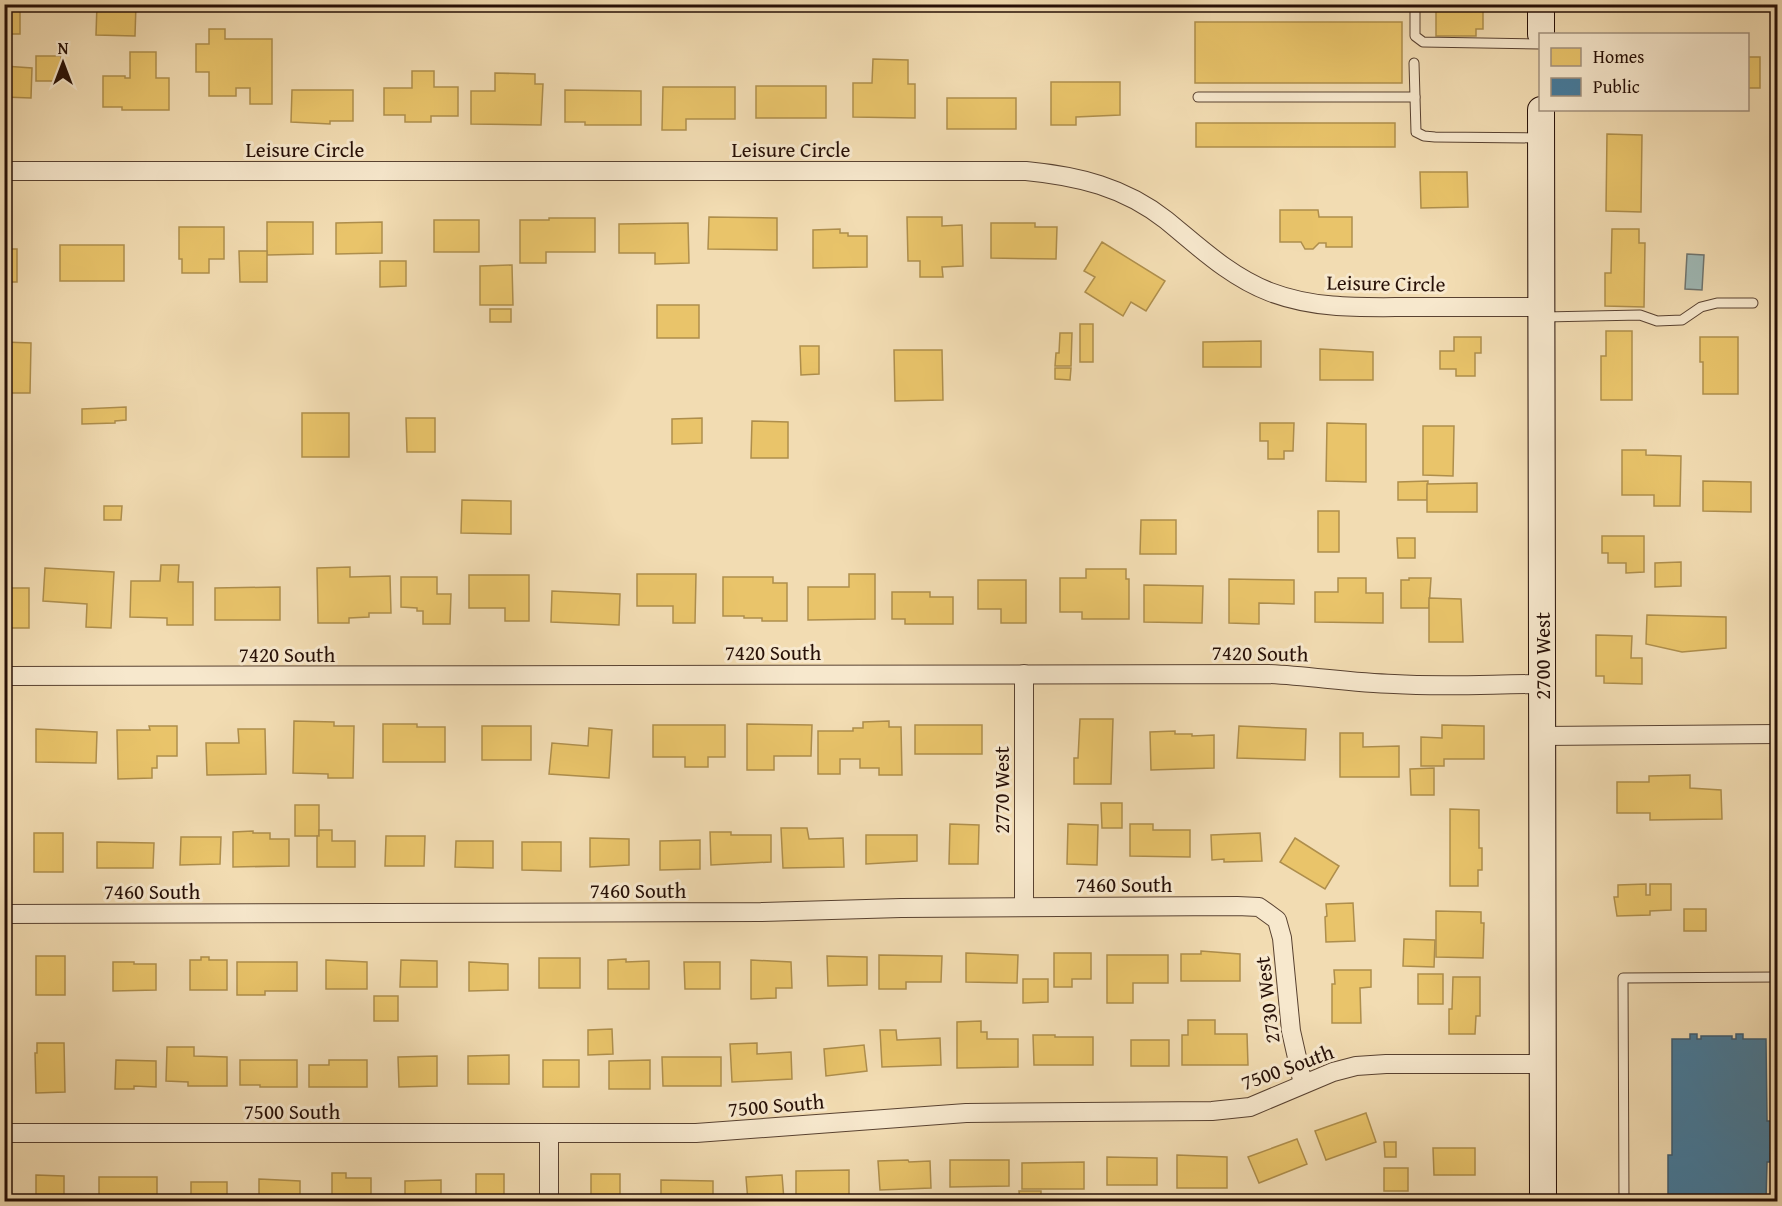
<svg xmlns="http://www.w3.org/2000/svg" width="1782" height="1206" font-family="'Gentium Book Plus',serif">
	<style>
		.water { fill: #9fb9b6; stroke: #6f7570; stroke-width: 1.5 }
		.homes { fill: #e9c46a; stroke: #ae8e4c; stroke-width: 1.5 }
		.public { fill: #457b9d; stroke: #3c5b70; stroke-width: 1.5 }
		.lines { fill: none; stroke-linecap: round; stroke-linejoin: round }
		.service-casing { stroke: #594231; stroke-width: 11 }
		.minor-casing { stroke: #594231; stroke-width: 20 }
		.secondary-casing { stroke: #260f06; stroke-width: 28 }
		.service { stroke: #f7e8cd; stroke-width: 9 }
		.minor { stroke: #f7e8cd; stroke-width: 18 }
		.secondary { stroke: #f7e8cd; stroke-width: 26 }
		.labels { text-anchor: middle; dominant-baseline: central; stroke-width: 6; stroke-linejoin: round; paint-order: stroke }
		.street-label { font-size: 21px; fill: #260f06; stroke: #f7e8cd }
	</style>
	<rect width="100%" height="100%" fill="#f2dcb2"/>
	<filter id="stains"><feTurbulence type="fractalNoise" baseFrequency=".00333" numOctaves="4"/><feColorMatrix values="0 0 0 0 .2 0 0 0 0 .09 0 0 0 0 .02 0 0 0 .5 -.17"/></filter>
	<radialGradient id="worn" r=".72"><stop offset=".6" stop-color="#630" stop-opacity="0"/><stop offset="1" stop-color="#630" stop-opacity=".3"/></radialGradient>
	<path class="water" d="M1687 254 1704 255 1702 290 1685 289Z"/>
	<g class="homes">
		<rect x="4" y="4" width="16" height="30"/>
		<path d="M97 4H136L135 36 96 35Z"/>
		<path d="M1436 6H1483V29H1476V36H1436Z"/>
		<rect x="1195" y="22" width="207" height="61"/>
		<path d="M209 29H225V39H272V104H250V88H236V96H209V72H196V44H209Z"/>
		<path d="M130 52H156V78H169V110H122V107H103V76H125V78H130Z"/>
		<rect x="36" y="56" width="25" height="25"/>
		<rect x="1748" y="57" width="12" height="31"/>
		<path d="M873 59 908 60V84H915V118L853 117V83H872Z"/>
		<path d="M4 66 32 68 31 98 4 97Z"/>
		<path d="M412 71H434V87H458V116H431V122H405V115H384V88H412Z"/>
		<path d="M495 73 535 74V84H543L541 125 471 124V91H495Z"/>
		<path d="M1051 82H1120V115L1076 117V125H1051Z"/>
		<rect x="756" y="86" width="70" height="32"/>
		<path d="M663 87H735V119H686V130H662Z"/>
		<path d="M292 90H353V121H330V124L291 122Z"/>
		<path d="M565 90 641 91V125H585V122H565Z"/>
		<rect x="947" y="98" width="69" height="31"/>
		<rect x="1196" y="123" width="199" height="24"/>
		<path d="M1607 134 1642 135 1641 212 1606 211Z"/>
		<path d="M1420 172H1467L1468 207 1421 208Z"/>
		<path d="M1280 210H1318L1319 217H1352V247H1326V243H1319L1313 249H1305L1301 242H1280Z"/>
		<path d="M709 217 777 218V250L708 249Z"/>
		<path d="M907 217H942V226L962 225 963 266 942 267 943 277H920V261H908Z"/>
		<path d="M549 218H595V252H546V263H520V220H549Z"/>
		<rect x="434" y="220" width="45" height="32"/>
		<path d="M267 222H313V254L267 255Z"/>
		<path d="M382 222V253L336 254V223Z"/>
		<path d="M688 223 689 263 655 264V253H619V224Z"/>
		<path d="M991 223H1035V227H1057L1056 259 991 258Z"/>
		<path d="M179 227H224V259H209V273H182V259H179Z"/>
		<path d="M840 229V233H848V236H867V267L813 268V230Z"/>
		<path d="M1612 229H1639V243H1645L1644 307 1605 306V273H1611Z"/>
		<path d="M1102 242 1165 281 1146 311 1131 302 1123 316 1085 292 1095 277 1084 271Z"/>
		<rect x="60" y="245" width="64" height="36"/>
		<rect x="4" y="249" width="13" height="33"/>
		<path d="M239 251H267V282H240Z"/>
		<path d="M380 261H406V286L380 287Z"/>
		<path d="M512 265 513 305H480V266Z"/>
		<path d="M1773 267H1778V313H1772Z"/>
		<rect x="657" y="305" width="42" height="33"/>
		<rect x="490" y="309" width="21" height="13"/>
		<rect x="1080" y="324" width="13" height="38"/>
		<path d="M1606 331H1632V400H1601V356H1606Z"/>
		<path d="M1060 333H1072L1071 366H1055L1056 353H1059Z"/>
		<path d="M1454 337H1481V353H1475V376H1456V369H1440V351H1454Z"/>
		<path d="M1700 337H1738V394H1703V362H1700Z"/>
		<path d="M1261 341V367H1203V342Z"/>
		<path d="M4 342 31 343 30 393H7V401L4 400Z"/>
		<path d="M800 346H819V374L801 375Z"/>
		<path d="M1320 349 1373 352V380H1320Z"/>
		<path d="M894 350H942L943 400 895 401Z"/>
		<path d="M1055 368H1071L1070 380 1055 379Z"/>
		<path d="M126 407V420L115 421V423L82 424V409Z"/>
		<rect x="302" y="413" width="47" height="44"/>
		<path d="M406 418H435V452H407Z"/>
		<path d="M702 418V443L672 444V419Z"/>
		<path d="M752 421 788 422V458H751Z"/>
		<path d="M1260 423H1294L1293 451H1284V459H1268V441H1260Z"/>
		<path d="M1327 423 1366 424V482L1326 481Z"/>
		<path d="M1423 426H1454L1453 476 1423 475Z"/>
		<path d="M1622 450H1646V455L1681 456 1680 506H1654V495H1622Z"/>
		<path d="M1428 481 1427 500H1398V482Z"/>
		<path d="M1703 481 1751 482V512L1703 511Z"/>
		<path d="M1477 483V512H1427V484Z"/>
		<path d="M462 500 511 501V534L461 533Z"/>
		<path d="M104 506H122L121 520H104Z"/>
		<rect x="1318" y="511" width="21" height="41"/>
		<path d="M1141 520H1176V554H1140Z"/>
		<path d="M1602 536H1644V572L1626 573V563H1608V553H1602Z"/>
		<path d="M1397 538H1415V558H1398Z"/>
		<path d="M1681 562V586L1655 587V563Z"/>
		<path d="M161 565H179L178 582H193V625H167V618L130 617 131 581H160Z"/>
		<path d="M350 567V577L390 576 391 613H369V617L349 618V623H318L317 568Z"/>
		<path d="M45 568 114 572 111 628 86 627 87 604 43 601Z"/>
		<path d="M1086 569H1126V579H1129V619H1082V612H1060V578H1086Z"/>
		<path d="M637 574H696L695 623H673V606H637Z"/>
		<path d="M849 574H875V619L808 620V587H849Z"/>
		<path d="M469 575H529V621H505V608H469Z"/>
		<path d="M401 577H437V594H451L450 624H423V611H417V608L401 607Z"/>
		<path d="M723 577H773V583H787V621H762V618H744V616H723Z"/>
		<path d="M1338 578H1366V593H1383V623L1315 622V592H1338Z"/>
		<path d="M1409 578H1431L1429 608H1401V580H1409Z"/>
		<path d="M1229 579 1294 580V604L1259 603V624L1229 623Z"/>
		<path d="M978 580H1026V623H1001V609H978Z"/>
		<path d="M1144 585 1203 586 1202 623 1144 622Z"/>
		<path d="M280 587V620H215V588Z"/>
		<rect x="4" y="588" width="25" height="40"/>
		<path d="M552 591 620 594 619 625 551 622Z"/>
		<path d="M892 592H930V597H953V624H905V619H892Z"/>
		<path d="M1429 598 1461 599 1463 642H1429Z"/>
		<path d="M1647 615 1726 617V648L1682 652 1646 644Z"/>
		<path d="M1596 635 1632 636 1631 658H1642V684L1604 683V676H1596Z"/>
		<path d="M1080 719H1113L1111 784H1074V758H1078Z"/>
		<path d="M294 721 334 722V726H354L353 778H328V774L293 773Z"/>
		<path d="M889 721V727H901L902 775H879V768H860V759H840V774H818V731H853V728H863V722Z"/>
		<path d="M383 724H417V727H445V762H383Z"/>
		<path d="M747 724 812 725 811 756H774V770H747Z"/>
		<path d="M653 725H725V757H708V767H685V757H653Z"/>
		<rect x="915" y="725" width="67" height="29"/>
		<path d="M1442 725 1484 726V759H1444V766H1421V737L1442 738Z"/>
		<path d="M149 726H177V756H157V768H152V778L118 779 117 730H150Z"/>
		<rect x="482" y="726" width="49" height="34"/>
		<path d="M1239 726 1306 729 1305 760 1237 758Z"/>
		<path d="M589 728 612 730 609 778 549 774 552 743 588 746Z"/>
		<path d="M36 729 97 732 96 763 36 762Z"/>
		<path d="M238 729H265L266 774 207 775 206 743H239Z"/>
		<path d="M1175 731V734H1192V736L1214 735V768L1151 770 1150 732Z"/>
		<path d="M1340 733H1363V747L1399 746V777H1340Z"/>
		<path d="M1434 768V795H1411L1410 769Z"/>
		<path d="M1690 775V788L1721 790 1722 819 1650 820V813H1617V782H1649V776Z"/>
		<path d="M1101 803H1122V828H1102Z"/>
		<rect x="295" y="805" width="24" height="31"/>
		<path d="M1450 809 1479 810V848H1482V870H1478V886H1450Z"/>
		<path d="M950 824 979 825 978 864H949Z"/>
		<path d="M1068 824 1098 825 1097 865 1067 864Z"/>
		<path d="M1130 824H1153V830H1190V857L1130 856Z"/>
		<path d="M781 828H807L809 839 843 838 844 867 783 868Z"/>
		<path d="M319 830H332V841H355V867H317V836H319Z"/>
		<path d="M253 831V833H270V839H289V866L233 867V832Z"/>
		<path d="M710 832H731V835H771V862L711 865Z"/>
		<rect x="34" y="833" width="29" height="39"/>
		<path d="M1260 833 1262 861 1224 862V859L1212 860 1211 835Z"/>
		<path d="M866 835H917V861L866 864Z"/>
		<path d="M386 836H425L424 866H385Z"/>
		<path d="M181 837H221L220 864 180 865Z"/>
		<path d="M590 838 629 839V865L590 867Z"/>
		<path d="M1295 838 1339 866 1325 889 1280 862Z"/>
		<path d="M700 840V869L660 870V841Z"/>
		<path d="M456 841H493V868L455 867Z"/>
		<path d="M97 842 154 843 153 868H97Z"/>
		<path d="M522 842H561V871L522 870Z"/>
		<path d="M1646 884V895H1650V884H1671V910L1650 911V915L1617 916 1614 897H1618V885Z"/>
		<path d="M1353 903 1355 941 1326 942 1325 917 1327 916 1326 904Z"/>
		<rect x="1684" y="909" width="22" height="22"/>
		<path d="M1436 911 1481 912V923H1484L1483 958 1436 957Z"/>
		<path d="M1404 939 1435 940 1434 967 1403 966Z"/>
		<path d="M1201 951 1240 954V981H1181V954H1201Z"/>
		<path d="M966 953 1018 955 1017 983 966 982Z"/>
		<path d="M1054 953H1091V979H1072V987H1054Z"/>
		<path d="M879 955 942 956 941 982H906V989H879Z"/>
		<path d="M1107 955H1168V983H1133V1003H1107Z"/>
		<rect x="36" y="956" width="29" height="39"/>
		<path d="M827 956 867 957V985L828 986Z"/>
		<path d="M201 957H209V960H227V990H190V960H201Z"/>
		<rect x="539" y="958" width="41" height="30"/>
		<path d="M626 959V962L649 961V989H608V960Z"/>
		<path d="M326 960 367 962V989H326Z"/>
		<path d="M401 960 437 961V987H400Z"/>
		<path d="M751 960 791 962 792 988H776V998L751 999Z"/>
		<path d="M113 962H134V964H156V990L113 991Z"/>
		<path d="M237 962H297V991H265V995H237Z"/>
		<path d="M469 962 508 964V990L469 991Z"/>
		<path d="M684 962H720V989H685Z"/>
		<path d="M1334 970H1371V987L1360 988 1361 1023H1332V984H1335Z"/>
		<rect x="1418" y="974" width="25" height="30"/>
		<path d="M1453 977H1480V1016H1476L1475 1034H1449V1009H1452Z"/>
		<path d="M1023 979H1048V1002L1023 1003Z"/>
		<rect x="374" y="996" width="24" height="25"/>
		<path d="M1188 1020H1215V1034H1247L1248 1065H1182V1035H1188Z"/>
		<path d="M981 1021V1032H987V1039H1018V1067L957 1068V1022Z"/>
		<path d="M612 1029 613 1054 588 1055V1030Z"/>
		<path d="M880 1030H896L897 1040 940 1038 941 1065 882 1067Z"/>
		<path d="M1033 1035H1055V1037H1093V1065H1034Z"/>
		<rect x="1131" y="1040" width="38" height="26"/>
		<path d="M37 1043H64L65 1092 36 1093 35 1053H37Z"/>
		<path d="M757 1043V1054L791 1052 792 1079 732 1082 730 1044Z"/>
		<path d="M864 1045 867 1071 826 1076 824 1049Z"/>
		<path d="M167 1047H194V1056L227 1057V1086H188V1082L166 1081Z"/>
		<path d="M509 1055V1084H468V1056Z"/>
		<path d="M437 1056V1086L399 1087 398 1057Z"/>
		<path d="M662 1057H721V1086H663Z"/>
		<path d="M116 1060 156 1061V1087L134 1086V1089H115Z"/>
		<path d="M240 1060H297V1087H260V1085H240Z"/>
		<path d="M329 1060H367V1087H309V1065H329Z"/>
		<rect x="543" y="1060" width="36" height="27"/>
		<path d="M650 1060V1089H609V1061Z"/>
		<path d="M1366 1113 1376 1142 1326 1160 1315 1131Z"/>
		<path d="M1297 1139 1307 1164 1259 1183 1248 1157Z"/>
		<path d="M1384 1142H1396V1157H1385Z"/>
		<path d="M1433 1148H1475V1175H1434Z"/>
		<path d="M1177 1155 1227 1157V1188H1177Z"/>
		<path d="M1107 1157 1157 1158V1185H1107Z"/>
		<path d="M908 1160 909 1162 930 1161 931 1188 880 1190 878 1161Z"/>
		<path d="M950 1160H1009V1186L950 1187Z"/>
		<path d="M1084 1162V1189H1022V1163Z"/>
		<rect x="1384" y="1168" width="24" height="23"/>
		<path d="M849 1170V1199L796 1200V1171Z"/>
		<path d="M332 1173H346V1178H371V1202H332Z"/>
		<rect x="476" y="1174" width="28" height="28"/>
		<rect x="591" y="1174" width="29" height="28"/>
		<path d="M36 1175 64 1176V1202H36Z"/>
		<path d="M782 1175 784 1200 748 1202 746 1177Z"/>
		<rect x="99" y="1177" width="58" height="25"/>
		<path d="M259 1179 300 1181V1202H259Z"/>
		<path d="M441 1180V1202H405V1181Z"/>
		<path d="M661 1180 713 1181V1202H661Z"/>
		<rect x="191" y="1182" width="36" height="20"/>
		<path d="M1019 1191H1041V1202H1020Z"/>
	</g>
	<path class="public" d="M1690 1034H1697V1039H1701V1036H1732V1039H1736V1034H1743V1039H1766L1767 1121H1772L1771 1162H1767L1766 1200 1668 1202V1155H1672V1039H1690Z"/>
	<g class="lines">
		<g class="service-casing">
			<g id="service">
				<path d="M1415 4V36L1423 42 1540 44"/>
				<path d="M1414 63 1416 132 1424 136 1435 137 1539 138"/>
				<path d="M1198 97H1415"/>
				<path d="M1544 317 1640 315 1657 321 1682 320 1701 307 1717 303H1753"/>
				<path d="M1624 1202 1623 978 1778 977"/>
			</g>
		</g>
		<g class="minor-casing">
			<g id="minor">
				<path d="M4 171H1026C1078 176 1124 187 1166 220 1198 246 1230 277 1270 292 1317 310 1365 307 1414 307 1457 307 1499 307 1542 307"/>
				<path d="M1024 674V907"/>
				<path d="M4 676 1269 674C1311 676 1352 683 1394 684 1443 687 1493 684 1542 684"/>
				<path d="M1542 736 1778 734"/>
				<path d="M4 914 761 912 901 908 1237 906 1259 907 1277 920 1282 938 1291 1031 1303 1084"/>
				<path d="M4 1133H696L966 1113 1212 1111 1250 1107 1333 1072 1356 1066 1386 1064H1542"/>
				<path d="M549 1202V1133"/>
			</g>
		</g>
		<g class="secondary-casing">
			<g id="secondary">
				<path d="M1541 4V34"/>
				<path d="M1541 110 1543 1202"/>
			</g>
		</g>
		<use href="#service" class="service"/>
		<use href="#minor" class="minor"/>
		<use href="#secondary" class="secondary"/>
	</g>
	<g class="labels">
		<g class="street-label">
			<text x="305" y="149">Leisure Circle</text>
			<text x="791" y="149">Leisure Circle</text>
			<text transform="translate(1386 283) rotate(1)">Leisure Circle</text>
			<text x="773" y="652">7420 South</text>
			<text transform="translate(1260 653) rotate(1)">7420 South</text>
			<text x="287" y="654">7420 South</text>
			<text transform="translate(1542 656) rotate(-90)">2700 West</text>
			<text transform="translate(1001 790) rotate(-90)">2770 West</text>
			<text x="1124" y="884">7460 South</text>
			<text x="638" y="890">7460 South</text>
			<text x="152" y="891">7460 South</text>
			<text transform="translate(1267 1000) rotate(-97)">2730 West</text>
			<text transform="translate(1287 1067) rotate(-20)">7500 South</text>
			<text transform="translate(776 1105) rotate(-5)">7500 South</text>
			<text x="292" y="1111">7500 South</text>
		</g>
	</g>
	<rect width="1782" height="1206" fill="none" stroke="#f2dcb2" stroke-width="24"/>
	<rect x="6" y="6" width="1770" height="1194" fill="none" stroke="#260f06" stroke-width="3"/>
	<rect x="12" y="12" width="1758" height="1182" fill="none" stroke="#260f06" stroke-width="1.5"/>
	<rect x="1539" y="33" width="210" height="78" fill="#f7e8cd" stroke="#a3917d" stroke-width="1.5"/>
	<rect x="1551" y="48" width="30" height="18" fill="#e9c46a" stroke="#a3917d" stroke-width="1.5"/>
	<text x="1593" y="63" font-size="18" fill="#260f06">Homes</text>
	<rect x="1551" y="78" width="30" height="18" fill="#457b9d" stroke="#a3917d" stroke-width="1.5"/>
	<text x="1593" y="93" font-size="18" fill="#260f06">Public</text>
	<g transform="translate(63 63)" stroke="#f7e8cd" stroke-width="4.5" paint-order="stroke">
	<path d="M0-4.5L10 22L0 15L-10 22Z" fill="#260f06"/>
	<text y="-9" font-size="16" font-weight="bold" text-anchor="middle" fill="#260f06">N</text>
	</g>
	<rect width="100%" height="100%" filter="url(#stains)"/>
	<rect width="100%" height="100%" fill="url(#worn)"/>
</svg>
